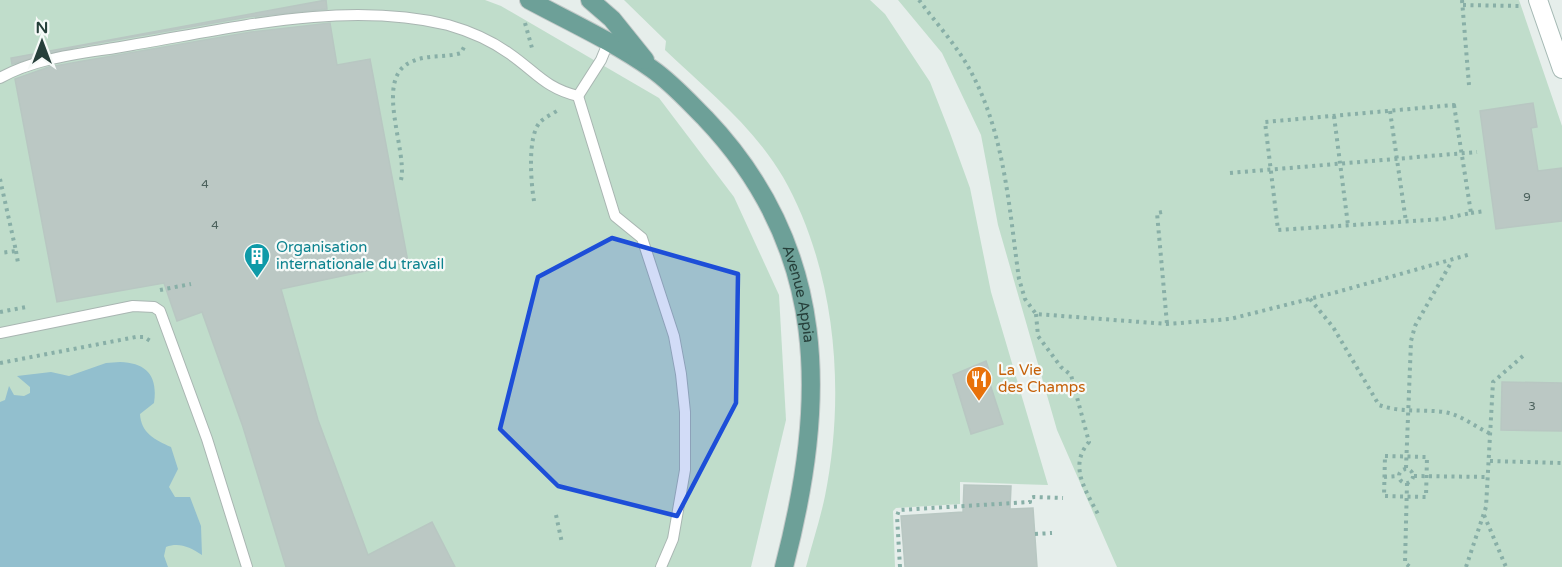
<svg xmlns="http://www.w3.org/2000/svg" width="1562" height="567" font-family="'Varela Round',sans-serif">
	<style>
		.green { fill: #c0ddcb }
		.water { fill: #92bfce }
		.building { fill: #bbc8c4; stroke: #b8c7c2; stroke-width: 1.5 }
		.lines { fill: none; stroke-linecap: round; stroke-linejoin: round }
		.lane-casing { stroke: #a9b6b2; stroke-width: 12 }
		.secondary-casing { stroke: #a5b9b4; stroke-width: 20 }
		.primary-casing { stroke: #c2c9c8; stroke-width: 20 }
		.path { stroke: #88afa7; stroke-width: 4; stroke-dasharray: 3 4.5; stroke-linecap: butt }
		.lane { stroke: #fff; stroke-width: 10 }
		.secondary { stroke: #fff; stroke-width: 18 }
		.primary { stroke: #6da098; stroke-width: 18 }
		.marked { fill: #1d4ed8; fill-opacity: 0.2; stroke: #1d4ed8; stroke-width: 4.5; stroke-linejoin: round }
		.labels { text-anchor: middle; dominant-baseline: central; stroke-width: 4.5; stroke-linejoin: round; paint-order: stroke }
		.number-label { font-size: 12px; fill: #4b615c }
		.culture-label { font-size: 15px; fill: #0d838f; stroke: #f6faf8; text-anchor: start }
		.street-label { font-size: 15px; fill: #263f3a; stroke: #f6faf8 }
		.food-label { font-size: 15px; fill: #c56008; stroke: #f6faf8; text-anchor: start }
	</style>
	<rect width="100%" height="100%" fill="#e6eeeb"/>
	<g class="green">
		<path d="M0 0H485L501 6 659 98 734 197 779 295 786 420 751 567H0Z"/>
		<path d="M624 0H870L885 14 930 82 950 133 970 188 991 292 1048 485 960 482V504L896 508 893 511 895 567H806C812 544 820 520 825 496 846 392 836 270 783 177 754 127 706 89 665 50L666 41Z"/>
		<path d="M898 0H1519L1562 126V567H1117L1057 430 998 225 981 135 942 53Z"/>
	</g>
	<path class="water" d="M120 362C147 363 158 376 154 403L140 414C141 433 155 440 171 447L178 469 169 487 175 497H190L201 526 202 555C190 547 179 542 166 547L164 556 168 567H0V402L5 400 9 386 14 395 24 396 30 393V387L17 376 51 372 69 376 106 363Z"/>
	<g class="building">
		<path d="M326 0 327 9 248 17 81 46 12 64 11 58Z"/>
		<path d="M330 23 337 65 370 59 408 262 281 289 318 420 368 555 432 522 455 567H286L243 427 202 312 177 321 164 283 57 302 15 79 49 67 83 61 251 32Z"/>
		<path d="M1533 103 1537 127 1531 128 1538 171 1562 168V221L1496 229 1480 111Z"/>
		<path d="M986 361 992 379 989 381 1003 424 971 434 953 375Z"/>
		<path d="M1502 382 1562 383V431L1501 430Z"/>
		<path d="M964 485 1011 486 1010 509 1033 508 1037 567H905L901 516 963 512Z"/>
	</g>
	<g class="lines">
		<g class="lane-casing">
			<g id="lane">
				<path d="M0 78C38 56 90 53 132 45 233 28 346 0 448 25 469 31 492 41 510 54 536 72 545 88 578 96"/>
				<path d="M578 96 615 216 642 238 674 336 681 374 685 412V470L673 539 661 567"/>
				<path d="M578 96 601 60 608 43"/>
				<path d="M0 333 133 306 154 307 160 311 207 439 247 567"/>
			</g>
		</g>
		<g class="secondary-casing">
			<path id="secondary" d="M1538 0 1562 69"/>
		</g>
		<g class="primary-casing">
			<g id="primary">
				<path id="s1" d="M529 0C570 22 614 42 652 69 672 83 688 101 705 118 830 249 827 401 784 567"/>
				<path d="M590 0 612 19 645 60"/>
			</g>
		</g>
		<g class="path">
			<path d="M919 0C936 23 957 46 970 70 1005 134 1009 208 1019 279L1025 299 1036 314 1167 324 1230 319 1337 292 1471 254"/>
			<path d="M1462 0 1469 85"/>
			<path d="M1463 5 1519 6"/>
			<path d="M525 23 532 48"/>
			<path d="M1454 105 1471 213 1442 219 1278 230 1265 122Z"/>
			<path d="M1390 111 1406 222"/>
			<path d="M1334 116 1348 225"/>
			<path d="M1230 173 1477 152"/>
			<path d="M0 179 16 251 0 253"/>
			<path d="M401 180C408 151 373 78 411 62 427 54 445 58 461 53L464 47"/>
			<path d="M534 201C531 183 527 137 540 122 545 117 554 113 560 109"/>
			<path d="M1162 212 1157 213 1167 324"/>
			<path d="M1471 213 1485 211"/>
			<path d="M16 251 18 263"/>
			<path d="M160 290 191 284"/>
			<path d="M1310 299 1333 327 1379 405C1401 413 1422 409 1444 412 1462 415 1475 427 1491 434"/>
			<path d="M0 312 26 307"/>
			<path d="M1036 314 1038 336 1061 367 1071 375 1089 442C1068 466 1086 491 1099 516"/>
			<path d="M0 363 136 337H144L152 342"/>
			<path d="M1385 456 1427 457 1426 497 1384 496Z"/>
			<path d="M1490 461 1562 463"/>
			<path d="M1406 468 1411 341 1415 326 1452 261"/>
			<circle cx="1406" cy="476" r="7"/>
			<path d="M1414 476 1489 477"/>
			<path d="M1384 477 1399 476"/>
			<path d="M1407 483 1405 563 1410 567"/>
			<path d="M556 515 562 543"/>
			<path d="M1484 515 1506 567"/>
			<path d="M1035 534 1052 533"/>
			<path d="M900 567 897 516 899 510 1030 502V498L1034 497 1063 498"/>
			<path d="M1466 567 1486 507 1493 382 1523 356"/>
		</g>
		<use href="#lane" class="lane"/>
		<use href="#secondary" class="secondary"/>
		<use href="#primary" class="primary"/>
	</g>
	<path class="marked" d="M612 238 738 274 736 403 677 516 558 486 500 429 538 277Z"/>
	<defs>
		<g id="building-pin" transform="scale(1.35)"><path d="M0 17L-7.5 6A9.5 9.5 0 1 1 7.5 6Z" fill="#0f9aa8" stroke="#f6faf8"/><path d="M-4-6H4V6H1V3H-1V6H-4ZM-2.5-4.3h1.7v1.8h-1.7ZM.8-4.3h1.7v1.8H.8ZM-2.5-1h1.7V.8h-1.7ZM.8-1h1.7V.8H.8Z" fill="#fff"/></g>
		<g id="restaurant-pin" transform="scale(1.35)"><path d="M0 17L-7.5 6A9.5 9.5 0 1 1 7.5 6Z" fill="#e8710a" stroke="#f6faf8"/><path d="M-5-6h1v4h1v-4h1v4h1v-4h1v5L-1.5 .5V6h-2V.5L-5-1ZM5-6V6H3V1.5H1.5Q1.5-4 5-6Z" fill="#fff"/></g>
	</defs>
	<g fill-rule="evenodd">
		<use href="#building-pin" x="257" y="256"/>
		<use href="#restaurant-pin" x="979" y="379"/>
	</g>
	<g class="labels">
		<g class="number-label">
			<text x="205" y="184">4</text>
			<text x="1527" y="197">9</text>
			<text x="215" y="225">4</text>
			<text x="1532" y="406">3</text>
		</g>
		<g class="culture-label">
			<text x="276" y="247">Organisation<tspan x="276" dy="17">internationale du travail</tspan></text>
		</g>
		<g class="street-label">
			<text stroke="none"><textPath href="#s1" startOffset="416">Avenue Appia</textPath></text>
		</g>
		<g class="food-label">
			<text x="998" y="370">La Vie<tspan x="998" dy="17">des Champs</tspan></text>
		</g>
	</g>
	<g transform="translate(42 42)" stroke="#f6faf8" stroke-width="4.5" paint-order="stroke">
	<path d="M0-4.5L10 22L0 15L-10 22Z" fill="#263f3a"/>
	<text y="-9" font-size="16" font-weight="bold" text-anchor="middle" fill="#263f3a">N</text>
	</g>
</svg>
